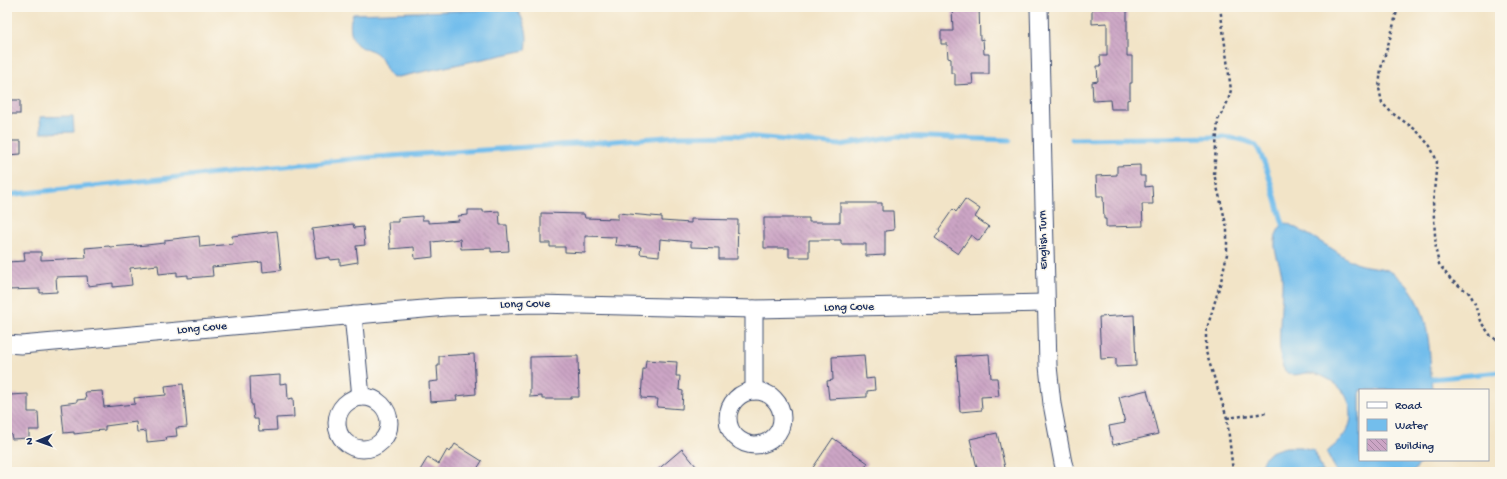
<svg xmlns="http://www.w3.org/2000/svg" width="1507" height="479" font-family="'Gochi Hand',sans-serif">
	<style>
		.water { fill: #73beec; stroke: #4776a5 }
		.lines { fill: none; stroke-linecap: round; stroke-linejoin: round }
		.stream { stroke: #73beec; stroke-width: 5 }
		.building { fill: url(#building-back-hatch) }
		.street-casing { stroke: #3b4a6e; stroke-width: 19 }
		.path { stroke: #3b4a6e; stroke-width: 2.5; stroke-dasharray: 3 3; stroke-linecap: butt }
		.street { stroke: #fff; stroke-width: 17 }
		.labels { text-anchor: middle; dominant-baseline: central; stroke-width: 3; stroke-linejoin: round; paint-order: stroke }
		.street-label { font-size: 12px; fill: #1b2f5e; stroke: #fbf7ec }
	</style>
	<defs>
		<pattern id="building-back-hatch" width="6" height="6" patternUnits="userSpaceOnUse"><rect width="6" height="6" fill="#cca5c5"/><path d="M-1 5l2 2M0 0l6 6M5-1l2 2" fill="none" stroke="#a587a3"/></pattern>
	</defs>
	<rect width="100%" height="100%" fill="#fbf7ec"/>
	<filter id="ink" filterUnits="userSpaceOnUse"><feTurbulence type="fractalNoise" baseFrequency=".025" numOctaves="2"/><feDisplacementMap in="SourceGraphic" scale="8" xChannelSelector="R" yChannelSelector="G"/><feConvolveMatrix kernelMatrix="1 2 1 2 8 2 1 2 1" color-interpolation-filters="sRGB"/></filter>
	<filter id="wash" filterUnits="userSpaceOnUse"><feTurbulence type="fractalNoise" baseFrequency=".012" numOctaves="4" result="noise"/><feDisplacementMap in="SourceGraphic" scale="16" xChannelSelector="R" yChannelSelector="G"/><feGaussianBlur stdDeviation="0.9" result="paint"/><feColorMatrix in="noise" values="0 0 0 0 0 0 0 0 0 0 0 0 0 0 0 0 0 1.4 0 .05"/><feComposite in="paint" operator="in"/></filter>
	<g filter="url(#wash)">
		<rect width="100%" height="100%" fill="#f2e4c7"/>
		<g class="water">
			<path d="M517 9C525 22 529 34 526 50L393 78C386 72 385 64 380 57 370 44 355 54 351 32 350 24 350 21 353 14Z"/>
			<path d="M73 116 74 132 41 133 40 117Z"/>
			<path d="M1287 223C1299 230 1312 236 1324 244 1336 250 1345 259 1358 264 1370 268 1383 266 1393 273 1432 299 1429 350 1432 390H1360V460H1423L1413 472H1337L1327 453C1329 449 1332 448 1335 445 1343 438 1351 427 1351 416 1350 397 1341 385 1324 377 1319 374 1314 373 1309 373 1300 373 1290 379 1284 369 1275 355 1283 298 1282 278 1282 266 1274 255 1275 243 1275 235 1278 229 1283 224Z"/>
			<path d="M1286 447H1301L1314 450 1323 472H1258C1265 454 1267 452 1286 447Z"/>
		</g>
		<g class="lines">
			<g class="stream">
				<path d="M1072 139 1223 137C1233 138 1248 139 1256 146 1265 156 1278 208 1283 224"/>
				<path d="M7 195 361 158 589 143 678 136 734 135 840 145 898 136 1010 140"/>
				<path d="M1431 379 1500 372"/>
			</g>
		</g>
		<g id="blocks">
			<g class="building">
				<path d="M952 7H979L980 40 983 39 984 54H989V74H972L973 84 955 85V73H951V59L948 58 947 44H941V31H953Z"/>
				<path d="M1092 7H1127V56H1132V83H1130V99L1127 100V109H1111L1110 100 1093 101 1092 82 1098 81 1097 66H1101L1100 56H1107V23L1092 24Z"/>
				<rect x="7" y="100" width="13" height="14"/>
				<path d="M7 141H21V154L7 155Z"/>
				<path d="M1140 165V176H1145V187L1152 186 1153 204H1142L1143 226 1106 227V219H1104L1103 196H1097L1096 176 1117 175V166Z"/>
				<path d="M965 199 980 209 975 217 989 227 979 241 971 235 958 254 935 238 940 231 939 229 953 209 956 212Z"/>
				<path d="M840 203H882V211H893L894 230 885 231V255L866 256V244H841V240H809V257H789V248H764V218H809V222H840Z"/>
				<path d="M468 210H483V212L499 211 500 225H507L509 251 491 252V248L461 249 460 239 432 242 433 257 415 259 414 247 390 249 388 222H398V218L422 216V220H428V223L459 221 458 216 468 215Z"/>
				<path d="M541 213 584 214 585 218 618 219V213L662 217V221L691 223V219L738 220 737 259H719V248L691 247V242L660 239 659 256 640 254 641 247 615 245 616 237 585 236V253L565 252V247H550V243H541Z"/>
				<path d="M353 224 354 228 363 227 365 245 356 246 358 262 340 265V259L330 260V257L316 259 312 229Z"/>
				<path d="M277 231 281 270 263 272 262 262 212 267 213 276 188 278V275L177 276V272L159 274 158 265 130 268 132 285 113 287V283L88 286 87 276 56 277 57 292 40 293V289L7 290V262L25 261 24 252H41V260L86 258 85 248 109 246 110 247 137 245V246L165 243V240L199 236 200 247 233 244 232 236Z"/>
				<path d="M1134 315 1136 366 1116 367V358L1101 359 1099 317Z"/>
				<path d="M474 354 476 394 456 396 457 400 430 402 429 382 438 381 437 366H439V356Z"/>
				<path d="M989 354 991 378H997L999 396 981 397 982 410 960 412 956 356Z"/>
				<path d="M864 355 866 379 874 378 875 390 867 391V397L829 399 827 381 833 380 832 357Z"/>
				<path d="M578 356 579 397H571V399H542V396L530 397V357Z"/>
				<path d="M646 360 677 362 676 376H680L679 390 683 391 682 409 657 407 658 399 641 398 643 369H645Z"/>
				<path d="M280 375V384L287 383 288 399 293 398 294 417 276 418 277 430 259 431 258 419H254L252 404H251L250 377Z"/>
				<path d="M183 384 187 427 176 428 177 436 166 437 167 440 147 442 146 431 137 432 136 422 105 426V430L91 431V432L74 434V432L64 433 61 404 77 402V400L86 399 85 392 102 391 104 407 135 404 134 398 166 395 165 386Z"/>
				<path d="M1147 390 1158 434 1113 445 1109 426 1125 423 1119 397Z"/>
				<path d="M28 394V412H38L39 430H29V438L12 439 11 434 7 435V404H10V395Z"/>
				<path d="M997 433 1006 472H978L970 439Z"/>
				<path d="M833 438 868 463 862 472H810Z"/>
				<path d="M455 444 482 461 475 472H419L428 457 439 464 447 450 450 452Z"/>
				<path d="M682 449 701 472H655Z"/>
			</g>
		</g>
	</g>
	<g filter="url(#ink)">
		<use href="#blocks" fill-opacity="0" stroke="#3b4a6e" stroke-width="1"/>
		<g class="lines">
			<g class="street-casing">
				<g id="street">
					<path d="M1039 7 1048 366 1052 404 1063 463 1066 472"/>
					<path d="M754 309V391"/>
					<path d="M353 315 361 397"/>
					<path d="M7 344 21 345 446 307 536 304 754 309 1045 303"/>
					<circle cx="755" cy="418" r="27"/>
					<circle cx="363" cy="423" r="26"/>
				</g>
			</g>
			<g class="path">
				<path d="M1220 7 1231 90 1228 101 1218 120 1214 174 1227 228V254L1221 281 1206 332V352L1227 418 1233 472"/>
				<path d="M1398 7 1391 35 1381 68 1379 88 1382 103 1392 113 1416 130 1430 146 1437 161 1433 202 1436 251 1439 264 1451 280 1469 293 1474 301 1480 321 1491 336 1500 342"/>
				<path d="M1227 418 1266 413"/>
			</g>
			<use href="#street" class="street"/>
		</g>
	</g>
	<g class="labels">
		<g class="street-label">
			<text transform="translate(1044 240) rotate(-91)">English Turn</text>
			<text transform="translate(525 305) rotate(-1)">Long Cove</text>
			<text transform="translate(849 308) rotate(-1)">Long Cove</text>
			<text transform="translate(202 329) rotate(-5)">Long Cove</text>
		</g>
	</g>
	<rect width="1507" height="479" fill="none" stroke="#fbf7ec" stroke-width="24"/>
	<rect x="1359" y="389" width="130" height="72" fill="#fbf7ec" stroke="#a1a7b3"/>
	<rect x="1367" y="402" width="20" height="6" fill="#ffffff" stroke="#a1a7b3"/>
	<text x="1395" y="409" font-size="12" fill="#1b2f5e">Road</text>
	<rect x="1367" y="419" width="20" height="12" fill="#73beec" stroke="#a1a7b3"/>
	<text x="1395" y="429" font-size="12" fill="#1b2f5e">Water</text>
	<rect x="1367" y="439" width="20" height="12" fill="url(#building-back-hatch)" stroke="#a1a7b3"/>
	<text x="1395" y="449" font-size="12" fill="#1b2f5e">Building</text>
	<g transform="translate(38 441) rotate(268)" stroke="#fbf7ec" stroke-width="3" paint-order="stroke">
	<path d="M0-3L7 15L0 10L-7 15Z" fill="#1b2f5e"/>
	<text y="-6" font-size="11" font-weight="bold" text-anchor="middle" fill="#1b2f5e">N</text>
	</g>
</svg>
